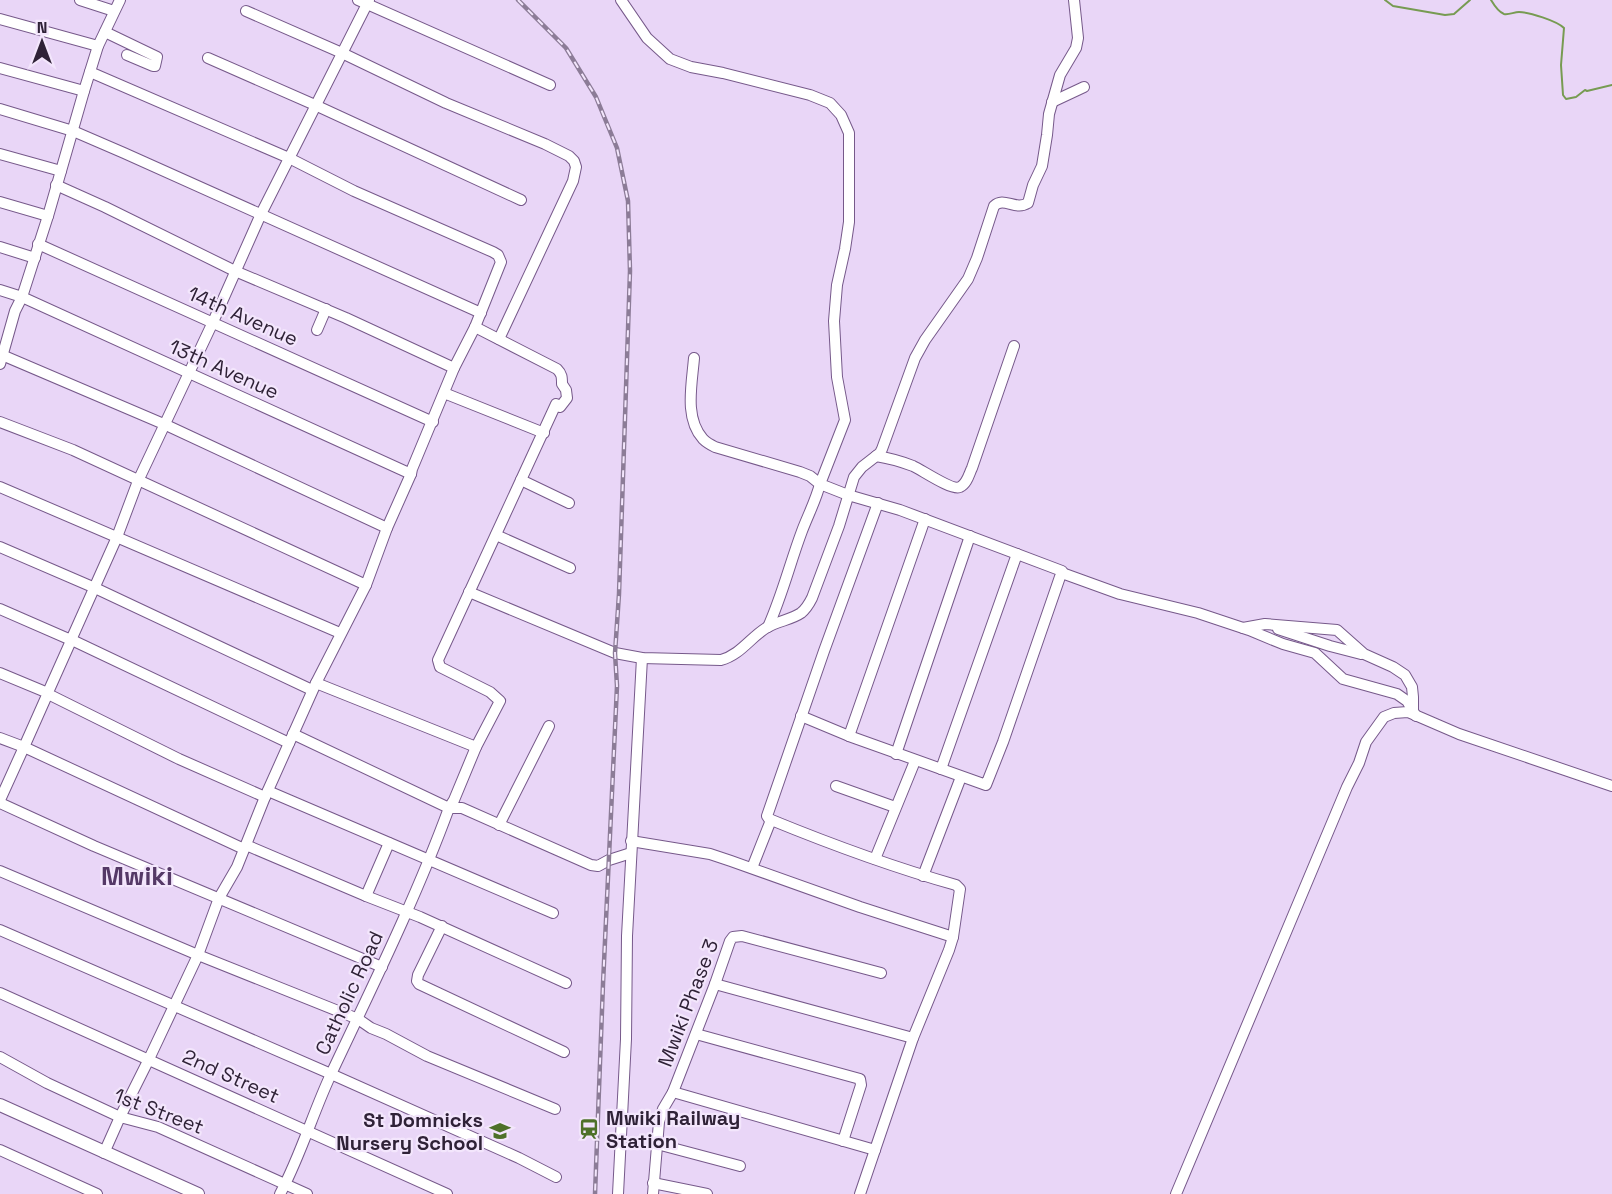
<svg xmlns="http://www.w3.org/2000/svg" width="1612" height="1194" font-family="'Space Grotesk',sans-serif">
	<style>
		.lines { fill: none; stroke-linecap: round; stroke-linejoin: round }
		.stream { stroke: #779b52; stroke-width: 2 }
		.minor-casing { stroke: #76598a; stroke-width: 12 }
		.major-casing { stroke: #76598a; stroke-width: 14 }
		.minor { stroke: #fff; stroke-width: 10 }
		.major { stroke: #fff; stroke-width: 12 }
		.rail-casing { stroke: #8c7c97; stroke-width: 4.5 }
		.rail { stroke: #f3e6fc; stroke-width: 2; stroke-dasharray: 7; stroke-linecap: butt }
		.labels { text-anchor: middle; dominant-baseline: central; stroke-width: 4.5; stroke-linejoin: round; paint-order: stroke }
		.street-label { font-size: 20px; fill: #2f2237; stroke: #f3e6fc }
		.poi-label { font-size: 20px; font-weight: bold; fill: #2f2237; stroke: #f3e6fc; text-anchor: start }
		.district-label { font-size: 26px; font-weight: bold; fill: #553967; stroke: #f3e6fc }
	</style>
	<rect width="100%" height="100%" fill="#e9d6f7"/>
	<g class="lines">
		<g class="stream">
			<path d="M1385 0 1393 6 1445 15 1454 14 1470 0"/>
			<path d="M1491 0C1494 5 1498 12 1504 14 1509 15 1514 12 1519 12 1529 12 1557 21 1564 28L1561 65 1563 95 1566 99 1576 97 1585 90 1587 91 1612 85"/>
		</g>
		<g class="minor-casing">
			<g id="minor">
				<path d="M80 0 114 11"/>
				<path d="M358 0 550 85"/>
				<path d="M621 0 647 38 670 59 691 67 723 73 810 95 830 103 841 115 849 133V222L845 249 837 285 834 321 837 377 845 420 820 484 848 495 900 510 1062 571 1003 742 986 785 849 736 801 716"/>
				<path d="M246 11 342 53 446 103 545 144 569 156 574 161 576 167 573 181 499 339"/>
				<path d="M0 19 98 46"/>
				<path d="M105 32 157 57 155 66H153L127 55"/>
				<path d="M208 58 315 105 521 200"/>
				<path d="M0 68 84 91"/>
				<path d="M90 72 289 158 354 191 493 252 498 255 501 262 475 327 454 368 412 469 411 474 387 528 366 585 316 683 265 797 237 867 219 898 198 955 149 1059 120 1117 104 1153"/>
				<path d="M1052 102 1084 87"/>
				<path d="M0 109 73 131 124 153 481 313"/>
				<path d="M0 154 61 171"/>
				<path d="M56 185 105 207 235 271 346 318 454 368"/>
				<path d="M0 202 48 216"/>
				<path d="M38 244 433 422"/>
				<path d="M0 247 35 258"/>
				<path d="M0 290 22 297 411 474"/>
				<path d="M317 330 326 309"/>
				<path d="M2 355 166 425 387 528"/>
				<path d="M694 358C692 384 684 418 703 439 706 442 711 445 715 447L800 472 810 476 820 484C816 500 808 515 802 531 790 563 782 596 768 627"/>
				<path d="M0 364 15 311 22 297 48 216 84 91 98 46 120 0"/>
				<path d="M444 393 544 433"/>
				<path d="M0 422 73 450 366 585"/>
				<path d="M876 456C889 458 900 461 913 466 922 470 952 491 960 487 967 484 969 474 972 468L1014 346"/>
				<path d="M521 480 569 503"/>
				<path d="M0 487 340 633"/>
				<path d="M496 535 570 568"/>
				<path d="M0 547 95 588 312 690"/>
				<path d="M1062 573 1120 594 1198 613 1249 630 1283 644 1315 653 1343 679 1397 694 1407 701 1416 716"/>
				<path d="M469 592 615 653 642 658 721 660C740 655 750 638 766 628 777 621 791 620 801 613 806 609 809 604 812 598L839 526 854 477 862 467 880 453 882 449 915 358 925 340 968 279 977 258 994 206C1004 196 1015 211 1028 203L1033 185 1042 166 1047 135 1049 114 1060 75 1076 48 1078 38 1074 0"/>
				<path d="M0 609 71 640 117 537 138 481 213 322 261 214 369 0"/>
				<path d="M1243 628 1265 624 1337 630 1364 654 1393 667 1405 675 1412 687 1413 697V709"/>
				<path d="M1278 629 1330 646 1361 654"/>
				<path d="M0 673 48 693 24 747 0 738"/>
				<path d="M316 683 476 747"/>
				<path d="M293 734 449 808H462L591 865 598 866 609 860 631 853"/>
				<path d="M849 736 925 519"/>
				<path d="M896 754 970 536"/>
				<path d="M941 769 1017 554"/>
				<path d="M836 786 895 807"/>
				<path d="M268 791 553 913"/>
				<path d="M265 797 179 759 50 695 48 693 49 690 70 643 71 640 74 641 289 743"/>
				<path d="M0 800 24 747 244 849"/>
				<path d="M0 803 94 846 382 967"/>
				<path d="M499 825 549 726"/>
				<path d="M631 841 710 854 731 861 860 907 953 937"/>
				<path d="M246 845 366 896 420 917 566 983"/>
				<path d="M875 859 915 761"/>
				<path d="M752 868 771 820"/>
				<path d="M0 871 198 955 358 1019 371 1028 386 1034 427 1056 555 1109"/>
				<path d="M923 876 961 777"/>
				<path d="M366 896 389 843"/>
				<path d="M442 926 418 975 417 981 419 984 564 1052"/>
				<path d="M0 930 331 1074 519 1158 556 1177"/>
				<path d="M715 984 913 1038"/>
				<path d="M0 993 447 1194"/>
				<path d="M696 1034 860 1079 861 1085 843 1141"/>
				<path d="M0 1057 47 1083 120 1117 158 1127 307 1194"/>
				<path d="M673 1092 875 1150"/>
				<path d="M657 1144 740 1166"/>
				<path d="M0 1150 97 1194"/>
				<path d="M653 1183 707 1194"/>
				<path d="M280 1194C301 1155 313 1112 332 1072 373 985 416 898 449 808L454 800 476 747 500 701 490 692 440 667 438 660 556 404 560 407 567 398 566 390 562 384C562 377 562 374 557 369L475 327"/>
				<path d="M618 1194 626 1039 627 936 642 658"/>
				<path d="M653 1194 659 1122 663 1109 673 1092 715 984 730 941 733 937 742 936 881 973"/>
				<path d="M860 1194 913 1038 949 950 953 937 960 889 956 885C892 867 830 844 769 819L767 816 824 651 878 503"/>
				<path d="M1176 1194 1347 787 1359 763 1366 742 1384 717 1394 713 1408 712 1459 734 1612 786"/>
			</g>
		</g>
		<g class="major-casing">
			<path id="major" d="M0 1105 198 1194"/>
		</g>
		<use href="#minor" class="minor"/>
		<use href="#major" class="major"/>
		<g class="rail-casing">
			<path id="rail" d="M518 0 566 48 596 97 617 148 628 201 630 271 619 594 615 653 617 686 603 984 595 1194"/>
		</g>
		<use href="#rail" class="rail"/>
	</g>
	<defs>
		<g id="station-bare" transform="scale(1.62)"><path d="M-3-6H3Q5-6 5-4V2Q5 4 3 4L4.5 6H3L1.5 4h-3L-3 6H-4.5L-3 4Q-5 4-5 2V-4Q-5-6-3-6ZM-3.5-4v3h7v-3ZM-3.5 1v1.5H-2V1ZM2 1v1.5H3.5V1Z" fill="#4e7129" stroke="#f3e6fc" stroke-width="2.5" paint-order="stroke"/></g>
		<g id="school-bare" transform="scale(1.62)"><path d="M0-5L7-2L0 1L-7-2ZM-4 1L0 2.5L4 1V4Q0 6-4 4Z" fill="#4e7129" stroke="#f3e6fc" stroke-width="2.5" paint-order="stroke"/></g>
	</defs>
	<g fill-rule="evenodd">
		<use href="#station-bare" x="589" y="1129"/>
		<use href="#school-bare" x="500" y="1131"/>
	</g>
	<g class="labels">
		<g class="street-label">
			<text transform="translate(243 316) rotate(24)">14th Avenue</text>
			<text transform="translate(224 369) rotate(24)">13th Avenue</text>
			<text transform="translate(349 993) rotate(-65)">Catholic Road</text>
			<text transform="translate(688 1003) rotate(-69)">Mwiki Phase 3</text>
			<text transform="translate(231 1076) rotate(24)">2nd Street</text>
			<text transform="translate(159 1111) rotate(21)">1st Street</text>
		</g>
		<g class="poi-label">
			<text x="606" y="1118">Mwiki Railway<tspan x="606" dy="23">Station</tspan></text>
			<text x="483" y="1120" text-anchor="end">St Domnicks<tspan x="483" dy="23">Nursery School</tspan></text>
		</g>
		<g class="district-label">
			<text x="137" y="876">Mwiki</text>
		</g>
	</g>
	<g transform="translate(42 42)" stroke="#f3e6fc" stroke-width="4.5" paint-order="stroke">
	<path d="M0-4.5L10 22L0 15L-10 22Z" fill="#2f2237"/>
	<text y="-9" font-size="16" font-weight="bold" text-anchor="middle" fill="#2f2237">N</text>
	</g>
</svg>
